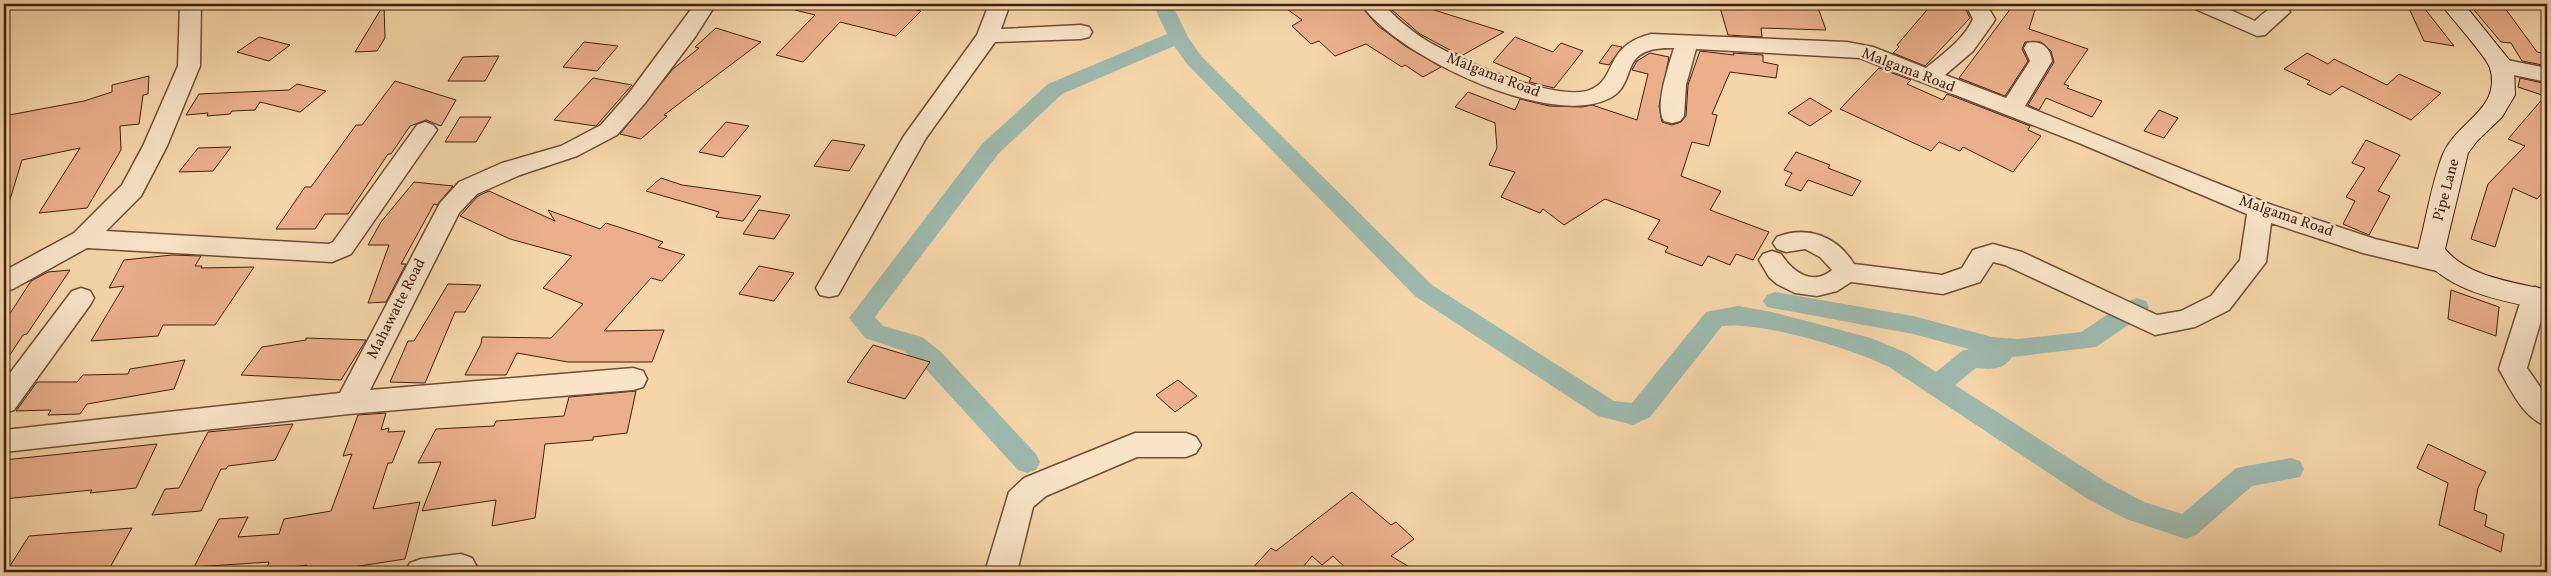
<svg xmlns="http://www.w3.org/2000/svg" width="2551" height="576" font-family="Vollkorn,serif">
	<style>
		.lines { fill: none; stroke-linecap: round; stroke-linejoin: round }
		.canal { fill: #9db9ad; fill-rule: evenodd }
		.building { fill: #ebb08b; stroke: #401e0e }
		.street-casing { stroke: #6e4c35; stroke-width: 3 }
		.secondary-casing { stroke: #401e0e; stroke-width: 2 }
		.street { fill: #f9e4c7; fill-rule: evenodd }
		.secondary { fill: #f9e4c7; fill-rule: evenodd }
		.labels { text-anchor: middle; dominant-baseline: central; stroke-width: 4.5; stroke-linejoin: round; paint-order: stroke }
		.street-label { font-size: 15px; fill: #401e0e; stroke: #f9e4c7 }
	</style>
	<rect width="100%" height="100%" fill="#f6d6a9"/>
	<filter id="stains"><feTurbulence type="fractalNoise" baseFrequency=".004" numOctaves="4"/><feColorMatrix values="0 0 0 0 .2 0 0 0 0 .09 0 0 0 0 .02 0 0 0 .5 -.17"/></filter>
	<radialGradient id="worn" r=".72"><stop offset=".6" stop-color="#630" stop-opacity="0"/><stop offset="1" stop-color="#630" stop-opacity=".3"/></radialGradient>
	<g class="lines">
		<path class="canal" d="M1153 4H1172L1188 37 1201 56 1432 285 1614 401 1632 403 1706 312 1738 306 1772 312 1871 338 1907 353 1936 372 1962 351 1969 349 1913 334 1767 307 1763 301 1767 295 1775 292 1913 316 1992 337 2018 339 2081 332 2128 301 2137 298 2146 301 2149 307 2146 313 2096 347 2012 357C2002 371 1992 369 1976 368L1955 385 2106 482 2144 502 2182 514 2236 468 2291 458 2300 461 2304 469 2300 477 2252 486 2196 535 2186 539 2126 519 2086 498 1889 367C1852 349 1762 321 1722 326L1650 417 1633 425 1598 416 1416 297 1187 64 1174 46 1062 94 998 154 875 317 883 326 922 337 941 352 1036 454 1040 462 1036 470 1027 473 1018 470 923 366 904 351 865 338 849 318 982 144 1048 84 1167 34Z"/>
	</g>
	<g class="building">
		<path d="M384 4 385 38 377 51 355 52Z"/>
		<path d="M796 4H892L921 11 896 36 840 22 803 62 776 55 815 15 795 10Z"/>
		<path d="M1280 4H1359L1378 26 1405 46 1441 67 1423 77 1405 65 1402 67 1366 44 1335 56 1319 41 1311 44 1292 26 1302 20Z"/>
		<path d="M1385 4H1415L1504 32 1461 56 1420 34Z"/>
		<path d="M1719 4 1817 5 1826 30 1761 28 1762 37 1728 35Z"/>
		<path d="M1932 4H1968L1965 8 1970 18 1925 66 1893 53 1899 47 1897 45Z"/>
		<path d="M2014 4 2035 10 2029 29 2088 49 2064 84 2069 86 2067 88 2102 101 2092 117 2046 98 2039 110 2028 105 2054 62 2051 51 2041 42H2025L2022 49 2028 61 2005 96 1959 78Z"/>
		<path d="M2407 4H2421L2454 46 2424 41Z"/>
		<path d="M2469 4H2502L2537 52 2547 54V66L2522 61 2511 43 2501 42Z"/>
		<path d="M716 28 761 42 664 115 667 116 641 139 620 134 673 69 699 48 695 47Z"/>
		<path d="M259 37 290 45 269 61 237 52Z"/>
		<path d="M1515 37 1553 52 1561 43 1583 51 1554 88 1529 82 1531 78 1493 62Z"/>
		<path d="M584 42 618 46 597 71 563 67Z"/>
		<path d="M1612 45 1622 47 1609 65 1599 63Z"/>
		<path d="M1700 51 1734 55 1733 53 1763 55V62L1778 65 1776 78 1730 72 1712 114 1717 115 1709 146 1692 142 1681 176 1721 191 1710 210 1769 232 1753 260 1736 254 1730 265 1708 256 1702 266 1665 252 1668 247 1648 239 1660 220 1605 199 1564 225 1543 209 1540 213 1501 197 1515 172 1489 165 1497 148 1495 123 1455 107 1468 92 1515 110 1520 99 1549 106 1582 107 1592 105 1637 120 1648 74 1632 70 1637 61 1650 53 1669 57 1659 106 1662 122 1672 125 1681 122 1686 116 1688 85Z"/>
		<path d="M2307 53 2328 64 2334 59 2387 85 2399 74 2441 93 2411 120 2342 86 2330 95 2307 84 2310 81 2284 69Z"/>
		<path d="M499 56 485 81H448L463 57Z"/>
		<path d="M1879 68 1911 80 1907 84 1943 100 1947 94 2030 126 2028 130 2041 136 2013 172 1963 147 1960 151 1939 142 1931 151 1840 109Z"/>
		<path d="M149 76 148 94 143 95 139 124 120 126 121 150 87 208 39 213 80 148 22 160 8 206 4 205V116L84 101 112 92V85Z"/>
		<path d="M593 78 632 85 596 126 554 120Z"/>
		<path d="M2520 78 2547 84V187L2537 199 2513 188 2495 247 2471 239 2488 184 2525 146 2508 139 2545 96 2518 87Z"/>
		<path d="M395 81 456 100 441 126 426 120 410 126 391 154H388L348 214H325L315 229H276L305 187H311L356 125H362Z"/>
		<path d="M297 84 326 91 300 112 260 102 255 110 232 111 230 114 207 116 208 113 186 115 199 94 289 90Z"/>
		<path d="M1810 98 1832 111 1810 126 1788 113Z"/>
		<path d="M2159 110 2178 118 2164 138 2144 131Z"/>
		<path d="M460 117H491L476 142H445Z"/>
		<path d="M726 122 749 126 723 157 699 152Z"/>
		<path d="M832 140 865 145 849 171 814 166Z"/>
		<path d="M2366 140 2400 155 2378 191 2390 196 2369 235 2343 224 2355 201 2346 197 2365 168 2352 163Z"/>
		<path d="M231 147 213 171 179 172 198 148Z"/>
		<path d="M1796 152 1830 165 1828 168 1861 181 1852 196 1808 180 1801 191 1785 185 1792 173 1784 170Z"/>
		<path d="M661 178 682 185 761 196 743 221 716 217 719 212 646 191Z"/>
		<path d="M414 182 453 186 437 205 434 204 401 264H406L386 302 368 303 389 245H368L381 222Z"/>
		<path d="M489 191 555 221 548 210 600 229 606 223 640 234 663 242 658 247 685 255 662 281 651 278 604 331 664 330 652 362H568L517 353 506 375H465L481 344 482 337 551 338 583 304 543 288 572 256 510 239 460 216 478 196Z"/>
		<path d="M759 210 790 215 774 239 743 234Z"/>
		<path d="M172 255 201 256 195 266H202L201 268 254 267 215 325H163L158 336 91 341 124 286 109 288 124 260Z"/>
		<path d="M759 266 794 273 774 301 739 294Z"/>
		<path d="M70 270 27 334 23 335 4 364V313L11 312 31 281 48 272Z"/>
		<path d="M448 284 481 285 465 312H455L425 383 390 382 408 341H414Z"/>
		<path d="M2451 290 2499 307 2496 336 2448 319Z"/>
		<path d="M306 338 366 340 341 380 241 375 262 347 306 340Z"/>
		<path d="M873 345 930 362 905 399 847 382Z"/>
		<path d="M185 360 174 389 87 404 80 414 48 415 51 410 16 411 37 382H77L83 375 128 374 130 369Z"/>
		<path d="M1178 380 1197 396 1175 412 1156 395Z"/>
		<path d="M636 391 627 433 593 437V440L545 444 535 518 492 526 496 500 422 511 441 462 418 463 436 429 494 426 496 421 564 416 569 397Z"/>
		<path d="M386 413 381 430 389 428 388 432 405 431 392 463H388L373 509 420 502 405 559 320 572H304L307 565 266 571 269 562 194 567 219 519 248 517 238 537 279 534 284 519 331 511 352 454 343 456 358 415Z"/>
		<path d="M293 424 275 460 228 466 226 469H221L201 511 152 515 165 489 179 488 208 432Z"/>
		<path d="M157 444 136 488 90 493 92 490 4 499V460Z"/>
		<path d="M2428 444 2486 472 2478 488 2474 510 2487 515 2485 526 2504 534 2501 552 2439 525 2448 483 2417 468Z"/>
		<path d="M1352 492 1391 525 1396 522 1414 539 1391 556 1418 572H1350L1333 556 1322 565 1312 556 1299 572H1249L1271 548 1276 551Z"/>
		<path d="M132 528 108 571 6 572 29 536Z"/>
	</g>
	<g class="lines">
		<g class="street-casing">
			<g id="street">
				<path d="M180 4H201L200 66 167 146 141 196 106 231 329 244 333 242 417 125 425 122 433 125 437 130 351 254 332 262 87 248 13 289 4 291V271L74 233 122 185 143 146 178 66Z"/>
				<path d="M695 4H716L695 37 645 103 617 135 577 156 520 175 477 194 459 213 370 390 633 368 643 371 647 379 643 387 633 390 349 414 4 452V430L340 393 440 203 459 182 502 163 561 146 601 125 629 93Z"/>
				<path d="M989 4H1010L1001 29 1081 25 1089 27 1092 32 1089 37 1081 39 995 42 926 138 838 295 829 297 820 295 816 288 820 281 904 136 977 35Z"/>
				<path d="M1361 4H1383C1395 17 1409 29 1424 39 1454 58 1559 105 1592 89 1617 78 1604 46 1651 34L1847 42 1873 47 1926 68C1943 54 1964 39 1973 19L1967 7 1970 4H1986L1995 19 1993 23 1973 51 1945 75 2006 98 2030 61 2024 48 2027 43C2041 40 2050 47 2052 61L2025 106 2269 204 2375 239 2446 256 2450 262 2446 268 2437 271 2363 253 2271 223 2266 262 2229 310 2195 327 2155 335 2005 265 1993 262 1980 282 1943 294 1851 282 1837 291 1817 296 1795 293 1777 284 1769 277 1759 260 1763 254 1772 251 1781 254C1792 271 1812 287 1832 270L1820 257 1805 249 1786 252 1777 249 1773 243 1777 237C1807 225 1837 236 1854 264L1942 275 1962 268 1973 250 1993 244 2022 252 2157 315 2181 311 2211 296 2240 260 2247 214 2079 143 1860 58 1696 49 1686 85 1684 116 1680 121 1672 123 1664 121C1654 107 1669 65 1674 48 1614 46 1641 84 1608 99 1548 128 1397 56 1361 4Z"/>
				<path d="M2189 4H2217L2255 21C2265 12 2272 4 2287 7L2290 12 2265 35 2257 36 2193 8Z"/>
				<path d="M2502 59 2547 68V82L2494 71 2491 66 2494 61Z"/>
				<path d="M2535 287 2544 290 2547 300 2527 368 2547 397V426C2523 418 2511 390 2499 369L2522 297 2526 290Z"/>
				<path d="M81 288 90 291 94 298 90 305 14 410 4 413V381L72 291Z"/>
				<path d="M1135 433H1186L1196 437 1201 445 1196 453 1186 457H1137L1046 496 1033 507 1017 572H985L1009 492 1024 478Z"/>
				<path d="M461 554 472 558 477 567 474 572H405L410 563 421 559Z"/>
			</g>
		</g>
		<g class="secondary-casing">
			<path id="secondary" d="M2441 4H2464L2510 61 2514 66 2515 95 2502 117 2477 141 2468 153 2445 249C2468 277 2513 282 2547 290V310C2503 301 2443 292 2418 250 2426 220 2432 181 2443 154 2457 121 2502 109 2490 68 2487 57 2450 17 2441 4Z"/>
		</g>
		<use href="#street" class="street"/>
		<use href="#secondary" class="secondary"/>
	</g>
	<g class="labels">
		<g class="street-label">
			<text transform="translate(1908 71) rotate(21)">Malgama Road</text>
			<text transform="translate(1493 76) rotate(21)">Malgama Road</text>
			<text transform="translate(2447 190) rotate(-75)">Pipe Lane</text>
			<text transform="translate(2286 217) rotate(19)">Malgama Road</text>
			<text transform="translate(397 309) rotate(-63)">Mahawatte Road</text>
		</g>
	</g>
	<rect width="2551" height="576" fill="none" stroke="#f6d6a9" stroke-width="20"/>
	<rect x="5" y="5" width="2541" height="566" fill="none" stroke="#401e0e" stroke-width="2.5"/>
	<rect x="10" y="10" width="2531" height="556" fill="none" stroke="#401e0e"/>
	<rect width="100%" height="100%" filter="url(#stains)"/>
	<rect width="100%" height="100%" fill="url(#worn)"/>
</svg>
